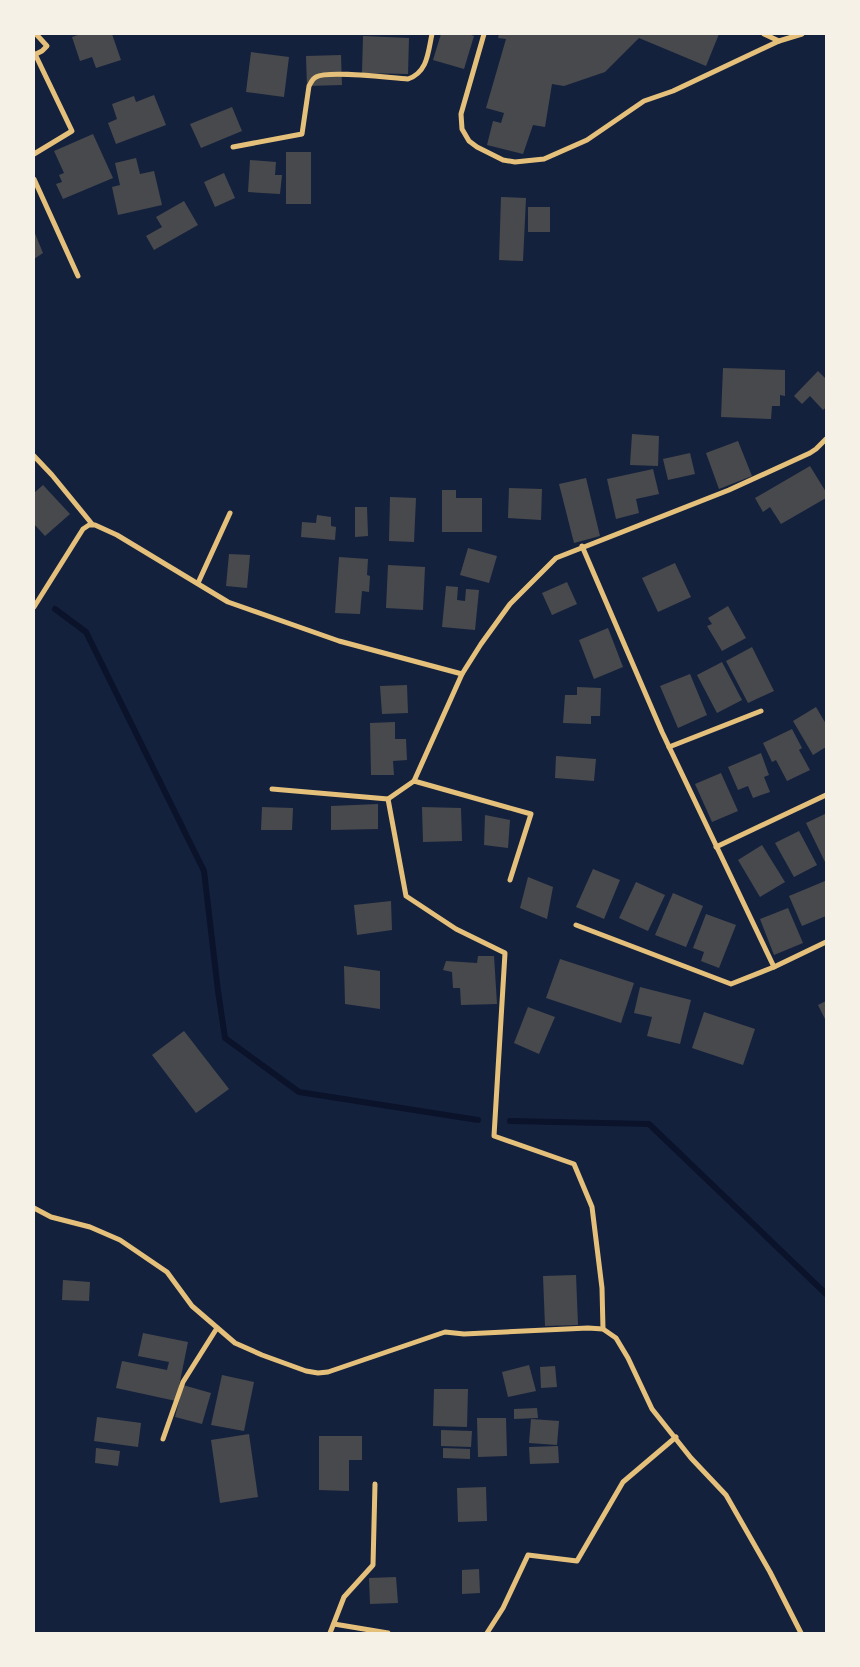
<svg xmlns="http://www.w3.org/2000/svg" width="860" height="1667" font-family="'Sofia Sans Condensed',sans-serif">
	<style>
		.lines { fill: none; stroke-linecap: round; stroke-linejoin: round }
		.stream { stroke: #0b132b; stroke-width: 6 }
		.building { fill: #48494c }
		.minor { stroke: #e5c07b; stroke-width: 5 }
	</style>
	<rect width="100%" height="100%" fill="#14213d"/>
	<g class="lines">
		<g class="stream">
			<path d="M55 609 86 632 204 871 218 991 225 1038 299 1092 478 1120"/>
			<path d="M510 1121 649 1124 826 1294"/>
		</g>
	</g>
	<g class="building">
		<path d="M81 34H112L121 60 96 68 92 57 80 61 72 37Z"/>
		<path d="M441 34H468L474 36 464 69 433 60Z"/>
		<path d="M499 34H719L706 66 639 38 605 72 564 86 552 84 545 127 533 125 523 154 487 145 493 121 501 123 504 113 486 108 506 39 498 38Z"/>
		<path d="M363 36 409 38 408 74 362 73Z"/>
		<path d="M251 52 289 57 284 97 246 92Z"/>
		<path d="M341 55 342 85 307 86 306 56Z"/>
		<path d="M154 95 166 125 116 144 108 123 117 119 112 104 134 96 136 102Z"/>
		<path d="M232 107 242 131 201 148 190 124Z"/>
		<path d="M93 134 113 178 63 199 56 184 62 182 59 175 64 173 54 151Z"/>
		<rect x="286" y="152" width="25" height="52"/>
		<path d="M136 158 140 174 154 171 162 205 118 215 112 187 120 185 115 163Z"/>
		<path d="M250 160 276 162 275 175H282L280 194 248 192Z"/>
		<path d="M224 173 235 198 215 207 204 182Z"/>
		<path d="M501 197 526 198 523 261 499 260Z"/>
		<path d="M184 201 198 225 154 250 146 236 162 227 156 217Z"/>
		<rect x="528" y="207" width="22" height="25"/>
		<path d="M34 231 43 253 34 259Z"/>
		<path d="M723 368 785 370V396L780 395V406H772L771 419 721 417Z"/>
		<path d="M818 371 826 379V407L823 410 810 396 802 404 794 396Z"/>
		<path d="M632 434 659 436 658 466 630 465Z"/>
		<path d="M738 441 752 476 719 489 706 453Z"/>
		<path d="M690 453 695 474 668 480 663 459Z"/>
		<path d="M810 466 826 492V498L781 524 770 507 763 512 755 498Z"/>
		<path d="M653 469 659 494 636 499 639 513 616 519 607 479Z"/>
		<path d="M586 478 600 536 574 543 559 484Z"/>
		<path d="M43 485 70 514 45 536 34 524V493Z"/>
		<path d="M509 488 542 489 541 520 508 518Z"/>
		<path d="M442 490H456V498H482V532H442Z"/>
		<path d="M390 497 416 498 414 542 389 541Z"/>
		<path d="M355 507H367L368 536 355 537Z"/>
		<path d="M317 515 331 517V526L336 527 335 540 301 537 302 522 316 523Z"/>
		<path d="M468 548 497 556 489 583 460 575Z"/>
		<path d="M229 554 250 555 247 588 226 586Z"/>
		<path d="M339 557 368 559 367 575 370 576 369 592 362 591 360 614 335 613Z"/>
		<path d="M675 563 691 597 658 612 642 578Z"/>
		<path d="M388 565 425 567 423 610 386 608Z"/>
		<path d="M567 582 577 604 552 615 542 593Z"/>
		<path d="M446 586 458 587 457 600 465 601 466 589 479 590 475 630 442 627Z"/>
		<path d="M728 606 746 638 722 651 707 626 712 624 708 618Z"/>
		<path d="M608 628 623 667 594 679 579 640Z"/>
		<path d="M752 647 774 691 748 703 726 661Z"/>
		<path d="M722 662 742 700 717 713 697 675Z"/>
		<path d="M690 674 707 715 678 728 660 686Z"/>
		<path d="M407 685 408 713 382 714 380 686Z"/>
		<path d="M577 687 601 688 600 716H591V724L563 723 565 695H577Z"/>
		<path d="M816 707 826 724V747L813 755 793 721Z"/>
		<path d="M395 722V739H406L407 760 393 761 394 775H371L370 723Z"/>
		<path d="M792 729 802 748 799 750 810 770 787 781 776 760 772 762 763 743Z"/>
		<path d="M761 753 769 775 764 777 770 792 753 798 748 786 738 790 728 767Z"/>
		<path d="M556 756 596 759 594 781 555 778Z"/>
		<path d="M721 773 738 811 712 822 695 784Z"/>
		<path d="M378 804V829L331 830V806Z"/>
		<path d="M262 807 293 808 292 830H261Z"/>
		<path d="M422 807 461 808 462 841 423 842Z"/>
		<path d="M825 814 826 817V864L806 823Z"/>
		<path d="M485 815 510 820 508 848 484 845Z"/>
		<path d="M799 831 817 865 794 877 775 843Z"/>
		<path d="M762 845 785 882 760 897 738 860Z"/>
		<path d="M593 869 620 880 604 919 576 907Z"/>
		<path d="M528 877 553 887 547 919 520 908Z"/>
		<path d="M825 881 826 916 802 926 789 896Z"/>
		<path d="M636 882 665 895 648 931 619 918Z"/>
		<path d="M673 893 703 906 686 947 655 935Z"/>
		<path d="M391 901 392 930 357 935 354 905Z"/>
		<path d="M788 908 803 943 774 955 760 919Z"/>
		<path d="M706 914 736 925 719 968 701 961 704 952 693 948Z"/>
		<path d="M478 956H494L497 1004 461 1005 460 988H453L452 972 443 970 446 961 477 963Z"/>
		<path d="M560 959 634 983 621 1023 546 998Z"/>
		<path d="M344 966 380 971V1009L345 1004Z"/>
		<path d="M640 987 691 1000 680 1044 647 1036 652 1017 634 1013Z"/>
		<path d="M826 1001V1021L818 1005Z"/>
		<path d="M528 1007 555 1017 539 1054 514 1043Z"/>
		<path d="M704 1012 755 1029 743 1065 692 1048Z"/>
		<path d="M184 1031 229 1089 196 1113 152 1055Z"/>
		<path d="M576 1275 578 1325 545 1326 543 1276Z"/>
		<path d="M63 1280 90 1282 89 1301 62 1300Z"/>
		<path d="M143 1333 188 1342 176 1401 116 1388 122 1361 167 1370 169 1362 138 1356Z"/>
		<path d="M529 1365 536 1391 508 1397 502 1372Z"/>
		<path d="M555 1366 557 1387 541 1388 540 1367Z"/>
		<path d="M222 1375 254 1382 244 1431 211 1425Z"/>
		<path d="M183 1385 211 1393 202 1424 175 1417Z"/>
		<path d="M434 1389H468L467 1427 433 1426Z"/>
		<path d="M537 1408 538 1418 514 1419V1409Z"/>
		<path d="M97 1417 141 1423 138 1447 94 1441Z"/>
		<path d="M477 1418H506L507 1456 478 1457Z"/>
		<path d="M531 1419 559 1421 557 1445 529 1443Z"/>
		<path d="M441 1430 472 1431 471 1447 441 1446Z"/>
		<path d="M249 1434 258 1497 220 1503 211 1440Z"/>
		<path d="M319 1436H362V1460H349V1491L319 1490Z"/>
		<path d="M558 1446 559 1463 530 1464 529 1447Z"/>
		<path d="M96 1448 120 1451 118 1466 95 1463Z"/>
		<path d="M443 1448 470 1449V1459L443 1458Z"/>
		<path d="M486 1487 487 1521 458 1522 457 1488Z"/>
		<path d="M479 1569 480 1593 462 1594V1570Z"/>
		<path d="M396 1577 398 1603 370 1604 369 1578Z"/>
	</g>
	<g class="lines">
		<g class="minor">
			<path d="M484 34 461 114 462 129 469 141 477 147 503 160 515 162 544 159 587 140 644 101 673 91 779 41 802 34"/>
			<path d="M764 34 779 41"/>
			<path d="M34 55 42 51 47 46 36 34"/>
			<path d="M233 147 302 134 309 86C311 83 312 79 316 77 329 70 390 78 408 79 428 72 428 52 432 34"/>
			<path d="M34 154 72 131 35 54"/>
			<path d="M34 179 78 276"/>
			<path d="M34 456 52 475 92 524"/>
			<path d="M582 546 662 732 774 967 826 942"/>
			<path d="M198 583 230 513"/>
			<path d="M34 607 83 529 89 525H95L117 535 228 602 339 641 462 674 481 644 510 604 556 558 729 490 810 453 816 449 826 439"/>
			<path d="M669 747 761 711"/>
			<path d="M414 781 462 674"/>
			<path d="M272 789 388 799 414 781 531 814 510 880"/>
			<path d="M388 799 406 896 456 929 505 953 494 1136 574 1164 592 1207 602 1288 603 1329"/>
			<path d="M716 847 826 795"/>
			<path d="M576 925 731 984 774 967"/>
			<path d="M34 1208 51 1217 90 1227 120 1240 167 1272 192 1306 235 1343 262 1355 306 1371 318 1373 328 1372 445 1332 464 1334 588 1328 603 1329 616 1338 628 1358 652 1409 691 1458 726 1495 770 1572 801 1633"/>
			<path d="M163 1439 183 1382 217 1328"/>
			<path d="M334 1624 388 1633"/>
			<path d="M330 1633 344 1597 373 1565 375 1484"/>
			<path d="M487 1633 503 1608 528 1555 577 1561 623 1482 676 1437"/>
		</g>
	</g>
	<rect width="860" height="1667" fill="none" stroke="#f6f1e7" stroke-width="70"/>
</svg>
